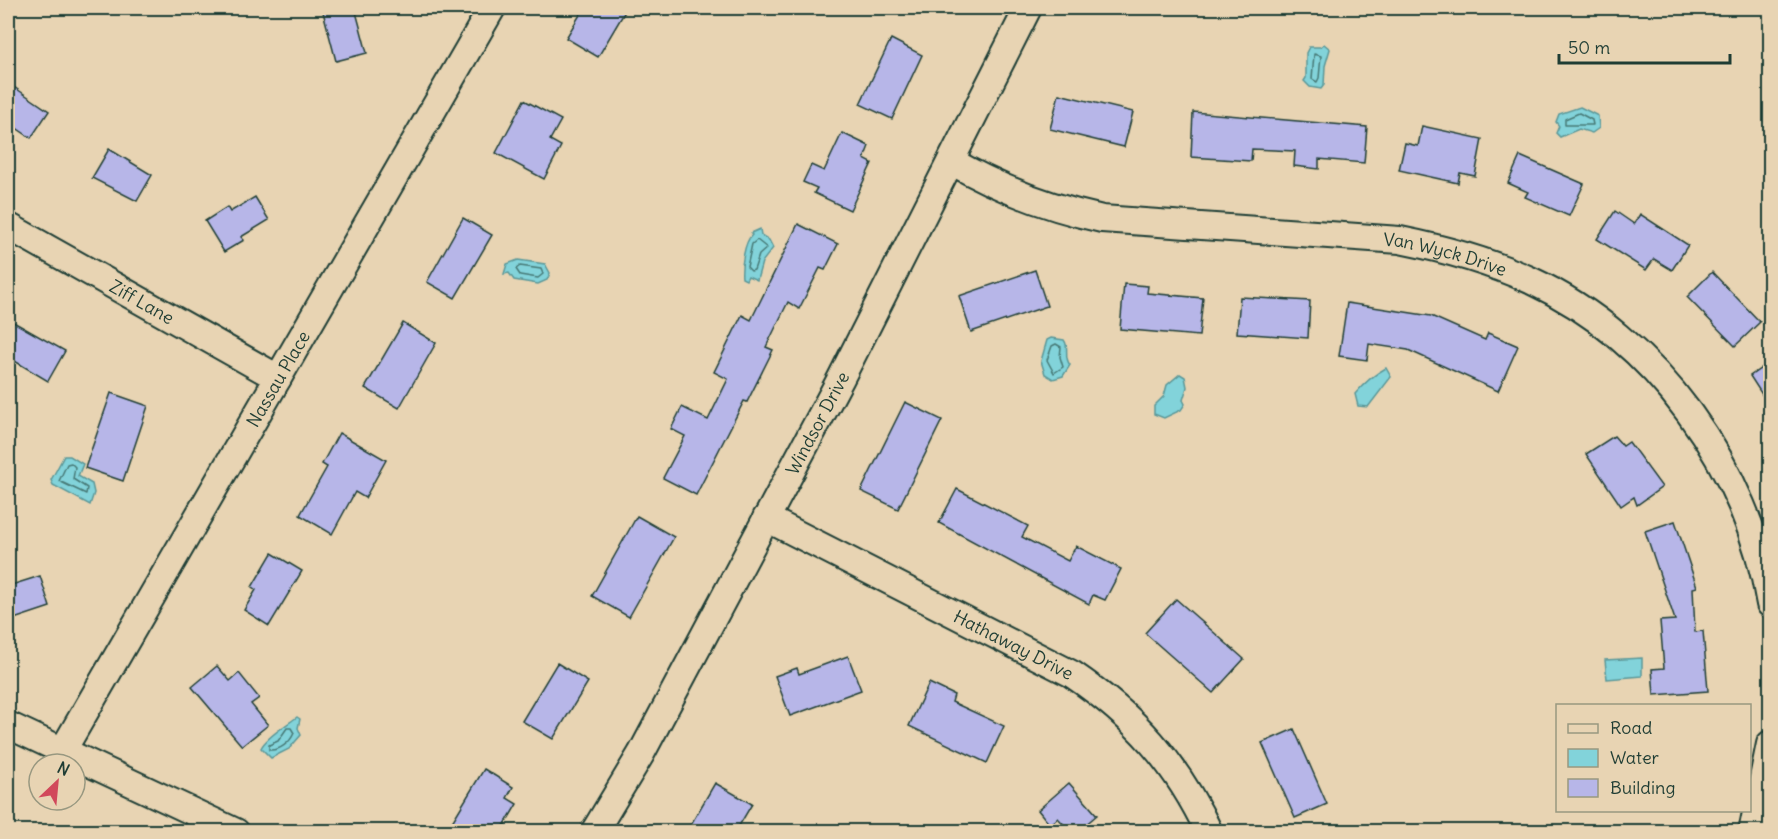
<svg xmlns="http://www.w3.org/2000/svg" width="1778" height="839" font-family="Delius,sans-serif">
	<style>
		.water { fill: #82d3da; stroke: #5a9798; stroke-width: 1.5 }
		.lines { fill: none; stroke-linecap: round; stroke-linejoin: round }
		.shore { stroke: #477976; stroke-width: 1.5 }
		.building { fill: #b7b6e8; stroke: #1f3d34; stroke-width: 1.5 }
		.street-casing { stroke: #1f3d34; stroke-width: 30 }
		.street { stroke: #e8d4b3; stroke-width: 26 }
		.labels { text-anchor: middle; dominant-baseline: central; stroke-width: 6; stroke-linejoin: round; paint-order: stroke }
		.street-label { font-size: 18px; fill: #1f3d34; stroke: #e8d4b3 }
	</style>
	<rect width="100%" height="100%" fill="#e8d4b3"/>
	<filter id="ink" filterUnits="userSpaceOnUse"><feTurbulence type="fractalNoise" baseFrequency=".0167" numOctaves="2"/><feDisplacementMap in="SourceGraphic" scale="12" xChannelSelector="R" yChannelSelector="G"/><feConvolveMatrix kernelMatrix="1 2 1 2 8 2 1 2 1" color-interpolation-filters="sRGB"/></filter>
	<g filter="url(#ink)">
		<g class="water">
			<path d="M1324 44 1330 49 1325 66 1324 85 1321 89 1310 87 1304 81 1306 78V53L1309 47H1320Z"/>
			<path d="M1580 107 1598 116 1599 128 1592 133 1579 129 1560 137 1556 133 1559 126 1556 122 1559 114Z"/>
			<path d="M760 229 761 235 769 240 773 248 762 262 757 280 748 276 746 280 742 278C741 267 744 242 752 235L751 233Z"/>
			<path d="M518 260 545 264 550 273 547 280 538 284 514 280 509 273 504 274 507 264Z"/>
			<path d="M1051 338 1064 340C1070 348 1063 356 1070 365L1063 376 1053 379 1045 374 1041 361 1047 340Z"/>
			<path d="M1386 368 1391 377 1368 407 1358 406 1355 394C1365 382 1373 375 1386 368Z"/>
			<path d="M1180 374 1185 377 1187 387 1183 400 1185 404 1181 410 1164 418 1154 414V406L1164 396 1167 385Z"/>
			<path d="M64 456H70L83 464 78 476 92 484 94 493 90 505 53 485 51 480Z"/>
			<path d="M1642 658V676L1607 679 1605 660Z"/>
			<path d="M297 717 300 719 298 728 301 735 289 749 271 758 261 748C266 737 288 724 297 717Z"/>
		</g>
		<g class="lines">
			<g class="shore">
				<path d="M1314 54 1321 56 1319 78 1317 82 1312 79Z"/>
				<path d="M1579 113 1592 120 1593 125H1565V119Z"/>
				<path d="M757 240 767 248 759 255 754 270 751 271 747 267 752 244Z"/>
				<path d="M520 266 541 269 543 274 538 278 520 275 516 269Z"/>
				<path d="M1056 344 1061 347 1060 357 1063 367 1054 373 1047 360 1052 346Z"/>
				<path d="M71 463 75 467 73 479 87 488 86 494 59 481 67 464Z"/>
				<path d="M287 728H291L294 733C290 743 279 751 269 750V745L278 741Z"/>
			</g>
		</g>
		<g class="building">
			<path d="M322 8H355L367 53 336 61Z"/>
			<path d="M584 8H627L598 57 566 38Z"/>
			<path d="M891 39 922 55 892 119 860 104Z"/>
			<path d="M8 83 49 111 31 138 9 123 12 116 8 114Z"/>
			<path d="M1059 94 1133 112 1124 147 1050 129Z"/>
			<path d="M524 100 561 120 550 140 561 146 544 179 496 153Z"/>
			<path d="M1193 112 1367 127 1364 163 1319 159V169L1294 166 1295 151 1252 149 1251 161 1191 157Z"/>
			<path d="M1422 126 1482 139 1475 176 1460 173 1458 183 1399 170 1405 143 1418 146Z"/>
			<path d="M842 133 869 146 864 159 872 163 850 210 814 193 817 188 803 182 811 165 824 171Z"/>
			<path d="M109 149 152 175 137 201 92 178Z"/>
			<path d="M1520 156 1584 184 1569 216 1525 197 1528 192 1508 183Z"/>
			<path d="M255 197 269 220 241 237 244 240 224 252 205 221 227 207 230 212Z"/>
			<path d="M1615 211 1634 224 1640 214 1688 245 1672 270 1654 259 1646 270 1597 239Z"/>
			<path d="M463 218 492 235 455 298 427 282Z"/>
			<path d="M798 224 838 244 825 270 820 268 799 309 788 302 766 347 773 350 747 402 744 401 696 495 663 478 685 436 671 429 682 407 708 420 728 379 714 372 742 315 751 320Z"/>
			<path d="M1035 270 1047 306 971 332 959 296Z"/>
			<path d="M1712 272 1760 322 1735 346 1687 297Z"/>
			<path d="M1124 284 1148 286 1147 293 1203 298 1199 336 1120 329Z"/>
			<path d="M1240 297 1310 301 1308 338 1237 333Z"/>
			<path d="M1347 303 1431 316 1485 340 1488 333 1518 346 1498 391 1408 350 1369 344 1367 360 1339 356Z"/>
			<path d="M8 319 65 351 48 381 8 357Z"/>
			<path d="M403 323 436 343 399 408 365 388Z"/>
			<path d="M1770 362V407L1750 376Z"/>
			<path d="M111 393 148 406 123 481 85 468Z"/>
			<path d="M905 402 942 420 898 509 861 491Z"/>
			<path d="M339 433 386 460 365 498 355 492 332 534 300 515 327 467 322 464Z"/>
			<path d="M1614 436 1623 446 1629 442 1662 487 1637 505 1634 497 1621 506 1586 454Z"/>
			<path d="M957 489 1028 526 1022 537 1068 561 1076 546 1121 569 1105 600 1093 595 1089 604 939 523Z"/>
			<path d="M637 516 674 537 629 617 592 596Z"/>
			<path d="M1675 521 1697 587 1693 588 1695 632 1703 631 1708 691 1654 695 1652 669 1664 668 1660 621 1675 620 1645 531Z"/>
			<path d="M272 553 302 571 269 626 244 610 256 590 252 587Z"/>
			<path d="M40 576 50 607 8 621V586Z"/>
			<path d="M1176 599 1244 659 1213 693 1145 633Z"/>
			<path d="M848 656 861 690 790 716 775 676 797 668 799 674Z"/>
			<path d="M557 663 588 682 553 739 522 721Z"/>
			<path d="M217 666 230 681 239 673 259 698 251 704 268 725 242 746 192 687Z"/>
			<path d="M929 683 954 695 952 702 1004 726 987 763 909 726Z"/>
			<path d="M1294 729 1327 804 1295 818 1262 743Z"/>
			<path d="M484 769 513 787 507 798 517 804 501 831H467L452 822Z"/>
			<path d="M715 783 752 804 736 831H687Z"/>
			<path d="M1069 783 1097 815 1078 831H1070L1058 818 1050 825 1038 810Z"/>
		</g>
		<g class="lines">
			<g class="street-casing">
				<g id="street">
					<path id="s1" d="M951 161C999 189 1047 207 1102 219L1400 240C1445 249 1488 261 1530 280 1657 339 1748 468 1770 604"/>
					<path id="s2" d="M8 226 278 378"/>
					<path id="s3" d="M766 518 1072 674C1135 717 1176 762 1209 832"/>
					<path d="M8 725 236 832"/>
					<path id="s4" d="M63 750 492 8"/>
					<path id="s5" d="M594 832 641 754 841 378 1028 8"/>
					<path d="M1752 832 1770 744"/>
				</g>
			</g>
			<use href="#street" class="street"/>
		</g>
	</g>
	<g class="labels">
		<g class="street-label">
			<text stroke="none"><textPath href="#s1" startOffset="508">Van Wyck Drive</textPath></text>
			<text stroke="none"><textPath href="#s2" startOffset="154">Ziff Lane</textPath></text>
			<text stroke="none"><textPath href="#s4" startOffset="429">Nassau Place</textPath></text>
			<text stroke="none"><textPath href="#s5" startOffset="466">Windsor Drive</textPath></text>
			<text stroke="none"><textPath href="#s3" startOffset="278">Hathaway Drive</textPath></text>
		</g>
	</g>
	<rect width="1778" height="839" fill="none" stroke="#e8d4b3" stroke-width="30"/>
	<rect x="15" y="15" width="1748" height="809" fill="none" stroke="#1f3d34" stroke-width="2" filter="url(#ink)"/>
	<rect x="1556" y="704" width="195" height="108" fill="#e8d4b3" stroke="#989880" stroke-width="1.5"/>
	<rect x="1568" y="724" width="30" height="9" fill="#e8d4b3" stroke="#989880" stroke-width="1.5"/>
	<text x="1610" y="734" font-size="18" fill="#1f3d34">Road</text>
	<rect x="1568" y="749" width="30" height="18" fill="#82d3da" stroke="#989880" stroke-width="1.5"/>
	<text x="1610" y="764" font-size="18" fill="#1f3d34">Water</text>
	<rect x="1568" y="779" width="30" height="18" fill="#b7b6e8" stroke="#989880" stroke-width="1.5"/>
	<text x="1610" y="794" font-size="18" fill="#1f3d34">Building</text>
	<g transform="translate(57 782) rotate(26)"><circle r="28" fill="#e8d4b3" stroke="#989880" stroke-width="1.5"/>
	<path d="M0-4.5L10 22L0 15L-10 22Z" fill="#d1495b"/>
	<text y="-9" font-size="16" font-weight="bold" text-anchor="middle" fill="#1f3d34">N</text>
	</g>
	<path d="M1559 54v9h171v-9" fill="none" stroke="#1f3d34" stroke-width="3"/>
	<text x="1568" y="54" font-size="18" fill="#1f3d34" stroke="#e8d4b3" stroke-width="4.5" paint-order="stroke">50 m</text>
</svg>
